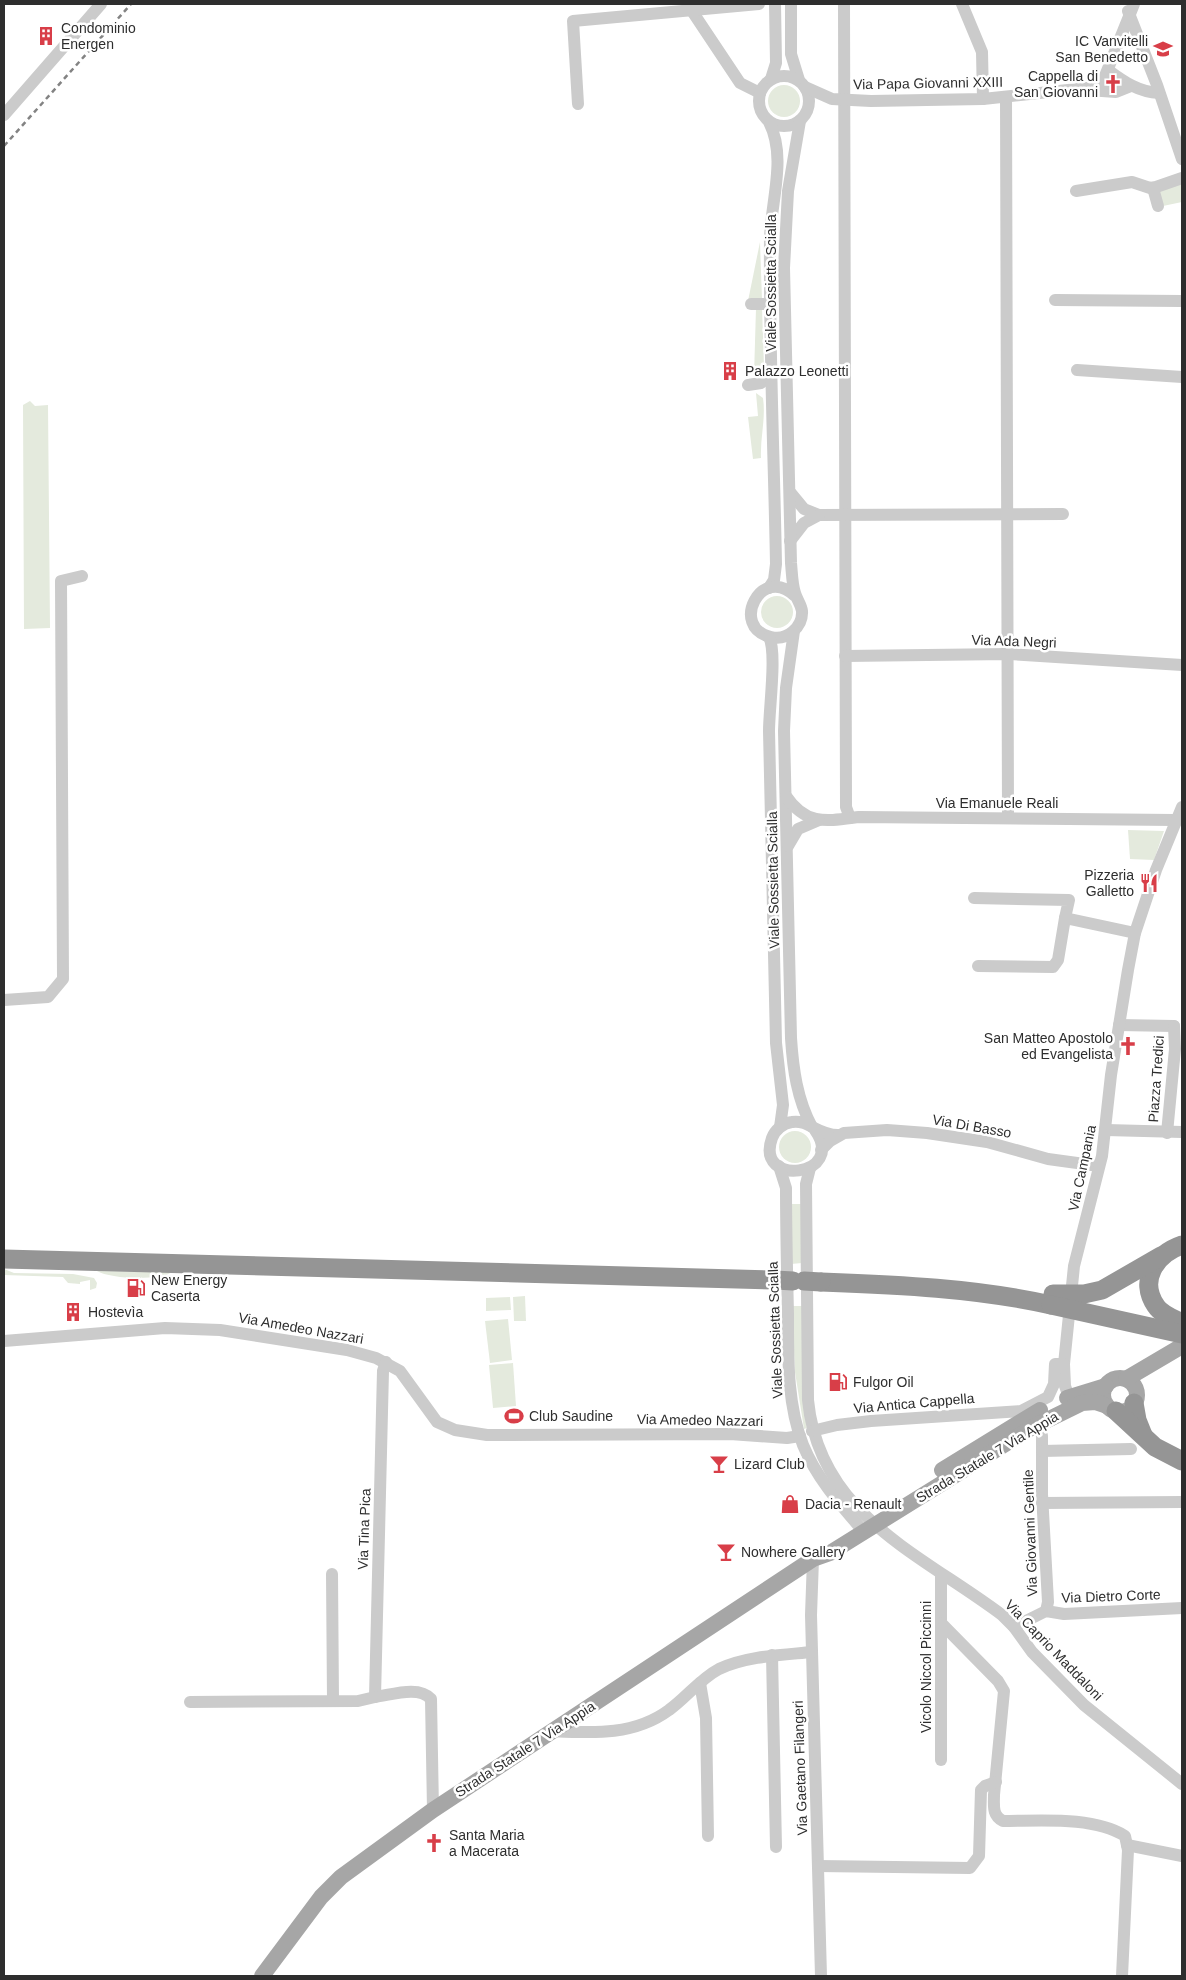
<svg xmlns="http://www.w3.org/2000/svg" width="1186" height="1980" font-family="Helvetica,sans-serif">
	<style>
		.green { fill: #e4eadd }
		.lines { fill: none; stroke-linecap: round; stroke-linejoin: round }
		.minor { stroke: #cbcbcb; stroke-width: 12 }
		.major { stroke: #a6a6a6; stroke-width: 16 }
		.highway { stroke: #959595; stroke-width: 19 }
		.rail { stroke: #838383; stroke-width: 2.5; stroke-dasharray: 5 4; stroke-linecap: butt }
		.highway-bridge { stroke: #959595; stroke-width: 19 }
		.labels { text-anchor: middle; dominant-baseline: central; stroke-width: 5; stroke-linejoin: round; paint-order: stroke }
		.poi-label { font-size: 14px; fill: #2e2e2e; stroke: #fff; text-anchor: start }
		.street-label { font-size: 14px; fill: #2e2e2e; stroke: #fff }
	</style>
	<rect width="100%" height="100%" fill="#fff"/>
	<g class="green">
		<circle cx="784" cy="101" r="16"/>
		<path d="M1182 184V202L1163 206 1159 191Z"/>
		<path d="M760 242 762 300 748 301Z"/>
		<path d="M756 308H762L764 367 761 373 754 376Z"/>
		<path d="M756 393 763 398C766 419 760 438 761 458L753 459 748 417 758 416Z"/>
		<path d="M30 401 35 406 48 405 50 628 24 629 23 405Z"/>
		<circle cx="777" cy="612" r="16"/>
		<path d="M1128 830 1164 831 1154 860 1130 859Z"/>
		<circle cx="795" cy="1147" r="16"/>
		<path d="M791 1204H802V1263L791 1264Z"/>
		<path d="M4 1269 14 1273 73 1274 94 1278 97 1283 96 1288 90 1290V1280L80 1282V1284L68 1283 63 1277 4 1275Z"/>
		<path d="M97 1271 172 1272C159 1281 110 1279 97 1271Z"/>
		<path d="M525 1296 526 1321H514L513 1297Z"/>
		<path d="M510 1297 511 1310 486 1311V1298Z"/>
		<path d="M792 1306H804L803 1401 807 1428 804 1429 795 1372Z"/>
		<path d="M508 1319 512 1360 490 1363 485 1321Z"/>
		<path d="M513 1363 516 1406 493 1408 489 1365Z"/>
	</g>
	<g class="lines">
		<g class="minor">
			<path d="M791 4V54L799 80"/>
			<path d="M844 4 846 807 850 818"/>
			<path d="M962 4 982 52 983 99"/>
			<path d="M692 11 740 83 760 93"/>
			<path d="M1128 11 1157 85 1182 159"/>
			<path d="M1108 70C1124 82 1139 92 1159 93"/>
			<circle cx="784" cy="101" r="25"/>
			<path d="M771 79 776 63 775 4"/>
			<path d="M805 87 832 99 871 101 983 99 1096 87 1103 81 1134 4"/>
			<path d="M1088 90 1116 92 1131 86"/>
			<path d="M1006 97 1008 818"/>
			<path d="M578 104 573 21 759 4"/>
			<path d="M4 115 101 4"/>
			<path d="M1153 188 1158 206"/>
			<path d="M1076 191 1132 182 1150 188 1156 187 1182 178"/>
			<path d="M1055 300 1182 301"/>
			<path d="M751 304H771"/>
			<path d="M1077 370 1182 377"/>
			<path d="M748 385 761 383 773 371"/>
			<path d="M790 492 804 509 819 515 1063 514"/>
			<path d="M790 541 804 523 819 515"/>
			<path d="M769 588 774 580 776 564C774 455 769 346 770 238 771 201 787 157 769 122"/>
			<path d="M795 596C761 563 729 628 771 637 787 641 803 627 802 611 801 604 797 600 795 593 792 584 792 573 791 563L784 268 788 191 800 121"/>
			<path d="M794 631 786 688 784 731 791 1038C793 1069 797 1099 812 1127"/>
			<path d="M769 637C777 652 769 709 769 731L776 1043 783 1105 780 1127"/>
			<path d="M845 656 1009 654 1182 665"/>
			<path d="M786 796C806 826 827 821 859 817L1175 820"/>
			<path d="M788 846 798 829 819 820"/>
			<path d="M974 898 1069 900 1065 918"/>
			<path d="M978 966 1053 967 1058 960 1065 918 1135 933"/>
			<path d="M4 1000 48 997 63 979 61 581 82 576"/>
			<path d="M1119 1025 1174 1026"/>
			<path d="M815 1130C848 1177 754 1188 772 1138 775 1130 783 1123 792 1122 808 1119 817 1135 838 1135"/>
			<path d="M1106 1130 1182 1132"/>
			<path d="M1167 1133 1175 1049 1174 1026"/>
			<path d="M821 1150 830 1141 844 1133 887 1130 927 1133 987 1142 1048 1159 1099 1166"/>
			<path d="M779 1166 786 1188C786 1230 787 1272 788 1314 788 1357 787 1404 803 1445 817 1479 841 1505 864 1532"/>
			<path d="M810 1168 806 1184 808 1400C819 1515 921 1554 1002 1615L1014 1627 1032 1652 1084 1705 1182 1784"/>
			<path d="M4 1341 165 1328 220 1330 347 1350 376 1358 400 1371 437 1422 455 1430 487 1435 730 1434 787 1438 800 1436"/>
			<path d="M386 1362 383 1371 375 1697C391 1695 419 1685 431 1699L433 1810"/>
			<path d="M1069 1397 1065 1386 1064 1364 1074 1266 1102 1156 1111 1075 1128 970 1135 933 1156 870 1182 807"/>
			<path d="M1039 1424 1042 1436V1494L1048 1602 1046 1611"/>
			<path d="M812 1431 837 1425 871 1421 1021 1411 1048 1397 1054 1384 1055 1364H1064"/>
			<path d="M1042 1451 1131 1449"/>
			<path d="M1042 1503 1182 1502"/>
			<path d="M813 1559 811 1615 821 1976"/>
			<path d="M332 1574 333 1701"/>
			<path d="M941 1574V1760"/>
			<path d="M941 1623 998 1681 1004 1691 994 1795C994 1806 992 1815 1003 1821 1040 1821 1093 1816 1125 1836L1128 1850 1122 1976"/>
			<path d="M1014 1627 1046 1611 1064 1614 1182 1608"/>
			<path d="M772 1655 776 1847"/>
			<path d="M700 1683 706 1718 708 1836"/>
			<path d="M190 1702 358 1701 375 1697"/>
			<path d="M552 1731C592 1733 634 1736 669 1710 686 1698 700 1679 719 1669 747 1656 782 1655 812 1652"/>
			<path d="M1127 1845 1182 1856"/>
			<path d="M818 1866 970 1868 979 1856 981 1790 985 1786 996 1782"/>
		</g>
		<g class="major">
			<circle cx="1120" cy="1395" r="17"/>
			<path d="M1126 1379 1182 1346"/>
			<path d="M1067 1398 1106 1386"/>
			<path d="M942 1470 1040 1410"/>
			<path d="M262 1976 321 1897 341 1877 433 1810 813 1559 830 1553 1031 1428 1082 1403 1095 1402 1107 1406"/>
		</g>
		<g class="highway">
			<path d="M1182 1245C1156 1254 1138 1280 1156 1306 1161 1314 1174 1319 1182 1323"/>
			<path d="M4 1259 775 1280"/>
			<path d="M821 1282C899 1285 975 1288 1051 1305"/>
			<path d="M1134 1403 1137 1420 1143 1435"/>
			<path d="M1116 1411 1155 1447 1182 1461"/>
		</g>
		<path class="rail" d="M4 146 131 4"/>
		<g class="highway-bridge">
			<path d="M775 1280 793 1281"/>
			<path d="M804 1281 821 1282"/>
			<path d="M1053 1294H1084L1102 1290 1161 1256"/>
			<path d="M1051 1305 1182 1334"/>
		</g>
	</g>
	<defs>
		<g id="building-bare" transform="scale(1.5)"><path d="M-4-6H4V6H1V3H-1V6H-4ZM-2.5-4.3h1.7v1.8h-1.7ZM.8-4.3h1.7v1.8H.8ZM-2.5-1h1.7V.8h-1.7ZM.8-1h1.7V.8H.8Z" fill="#d83e48" stroke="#fff" stroke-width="2.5" paint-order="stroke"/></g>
		<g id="school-bare" transform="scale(1.5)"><path d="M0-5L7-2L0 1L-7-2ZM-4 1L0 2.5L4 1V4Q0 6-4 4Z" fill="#d83e48" stroke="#fff" stroke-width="2.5" paint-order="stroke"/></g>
		<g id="church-bare" transform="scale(1.5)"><path d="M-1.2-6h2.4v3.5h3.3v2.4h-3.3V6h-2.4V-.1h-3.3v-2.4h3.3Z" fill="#d83e48" stroke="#fff" stroke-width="2.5" paint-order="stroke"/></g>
		<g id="restaurant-bare" transform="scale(1.5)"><path d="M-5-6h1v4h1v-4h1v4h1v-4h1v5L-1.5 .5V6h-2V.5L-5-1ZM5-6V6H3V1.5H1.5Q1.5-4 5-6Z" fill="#d83e48" stroke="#fff" stroke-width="2.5" paint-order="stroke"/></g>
		<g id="fuel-bare" transform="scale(1.5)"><path d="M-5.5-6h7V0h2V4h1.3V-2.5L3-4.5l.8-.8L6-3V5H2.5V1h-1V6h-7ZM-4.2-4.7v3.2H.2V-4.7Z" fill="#d83e48" stroke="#fff" stroke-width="2.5" paint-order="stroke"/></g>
		<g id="stadium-bare" transform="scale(1.5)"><path d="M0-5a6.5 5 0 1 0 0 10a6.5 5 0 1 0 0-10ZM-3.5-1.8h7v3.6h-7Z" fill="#d83e48" stroke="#fff" stroke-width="2.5" paint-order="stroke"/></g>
		<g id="bar-bare" transform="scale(1.5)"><path d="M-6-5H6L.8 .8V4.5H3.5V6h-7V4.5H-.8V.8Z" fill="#d83e48" stroke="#fff" stroke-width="2.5" paint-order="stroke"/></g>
		<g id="shop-bare" transform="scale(1.5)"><path d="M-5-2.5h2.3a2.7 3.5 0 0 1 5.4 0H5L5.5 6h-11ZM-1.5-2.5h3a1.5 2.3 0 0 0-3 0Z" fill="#d83e48" stroke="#fff" stroke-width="2.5" paint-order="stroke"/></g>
	</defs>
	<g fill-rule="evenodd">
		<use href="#building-bare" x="46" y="36"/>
		<use href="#school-bare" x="1163" y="49"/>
		<use href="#church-bare" x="1113" y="84"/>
		<use href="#building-bare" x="730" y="371"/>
		<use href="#restaurant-bare" x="1149" y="883"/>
		<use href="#church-bare" x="1128" y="1046"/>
		<use href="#fuel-bare" x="136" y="1288"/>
		<use href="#building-bare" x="73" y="1312"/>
		<use href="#fuel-bare" x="838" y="1382"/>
		<use href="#stadium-bare" x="514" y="1416"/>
		<use href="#bar-bare" x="719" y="1464"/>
		<use href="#shop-bare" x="790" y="1504"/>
		<use href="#bar-bare" x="726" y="1552"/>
		<use href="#church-bare" x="434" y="1843"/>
	</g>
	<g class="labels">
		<g class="poi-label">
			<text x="61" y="28">Condominio<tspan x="61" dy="16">Energen</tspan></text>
			<text x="1148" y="41" text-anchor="end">IC Vanvitelli<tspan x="1148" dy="16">San Benedetto</tspan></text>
			<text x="1098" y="76" text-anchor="end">Cappella di<tspan x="1098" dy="16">San Giovanni</tspan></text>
			<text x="745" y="371">Palazzo Leonetti</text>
			<text x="1134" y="875" text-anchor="end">Pizzeria<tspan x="1134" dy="16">Galletto</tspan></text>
			<text x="1113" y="1038" text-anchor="end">San Matteo Apostolo<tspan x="1113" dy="16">ed Evangelista</tspan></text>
			<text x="151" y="1280">New Energy<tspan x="151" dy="16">Caserta</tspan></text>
			<text x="88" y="1312">Hostevìa</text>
			<text x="853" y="1382">Fulgor Oil</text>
			<text x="529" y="1416">Club Saudine</text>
			<text x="734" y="1464">Lizard Club</text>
			<text x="805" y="1504">Dacia - Renault</text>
			<text x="741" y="1552">Nowhere Gallery</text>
			<text x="449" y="1835">Santa Maria<tspan x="449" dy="16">a Macerata</tspan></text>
		</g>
		<g class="street-label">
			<text transform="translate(928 83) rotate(-1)">Via Papa Giovanni XXIII</text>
			<text transform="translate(771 283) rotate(-90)">Viale Sossietta Scialla</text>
			<text transform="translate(1014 641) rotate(2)">Via Ada Negri</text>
			<text x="997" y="803">Via Emanuele Reali</text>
			<text transform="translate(773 880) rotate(-91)">Viale Sossietta Scialla</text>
			<text transform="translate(1156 1079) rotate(-86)">Piazza Tredici</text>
			<text transform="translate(972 1126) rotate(10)">Via Di Basso</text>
			<text transform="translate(1082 1168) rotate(-78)">Via Campania</text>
			<text transform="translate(301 1328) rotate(10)">Via Amedeo Nazzari</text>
			<text transform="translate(775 1330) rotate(-92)">Viale Sossietta Scialla</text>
			<text transform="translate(914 1403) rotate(-5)">Via Antica Cappella</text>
			<text transform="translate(700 1420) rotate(1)">Via Amedeo Nazzari</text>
			<text transform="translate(987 1457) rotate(-31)">Strada Statale 7 Via Appia</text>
			<text transform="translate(364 1529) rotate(-88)">Via Tina Pica</text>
			<text transform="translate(1030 1533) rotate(-92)">Via Giovanni Gentile</text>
			<text transform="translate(1111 1596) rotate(-2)">Via Dietro Corte</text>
			<text transform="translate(1054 1650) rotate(46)">Via Caprio Maddaloni</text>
			<text transform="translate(926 1667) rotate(-90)">Vicolo Niccol Piccinni</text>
			<text transform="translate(525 1749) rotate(-33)">Strada Statale 7 Via Appia</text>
			<text transform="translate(800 1768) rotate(-92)">Via Gaetano Filangeri</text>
		</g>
	</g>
	<rect width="1186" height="1980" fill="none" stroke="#2e2e2e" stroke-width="10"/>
</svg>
